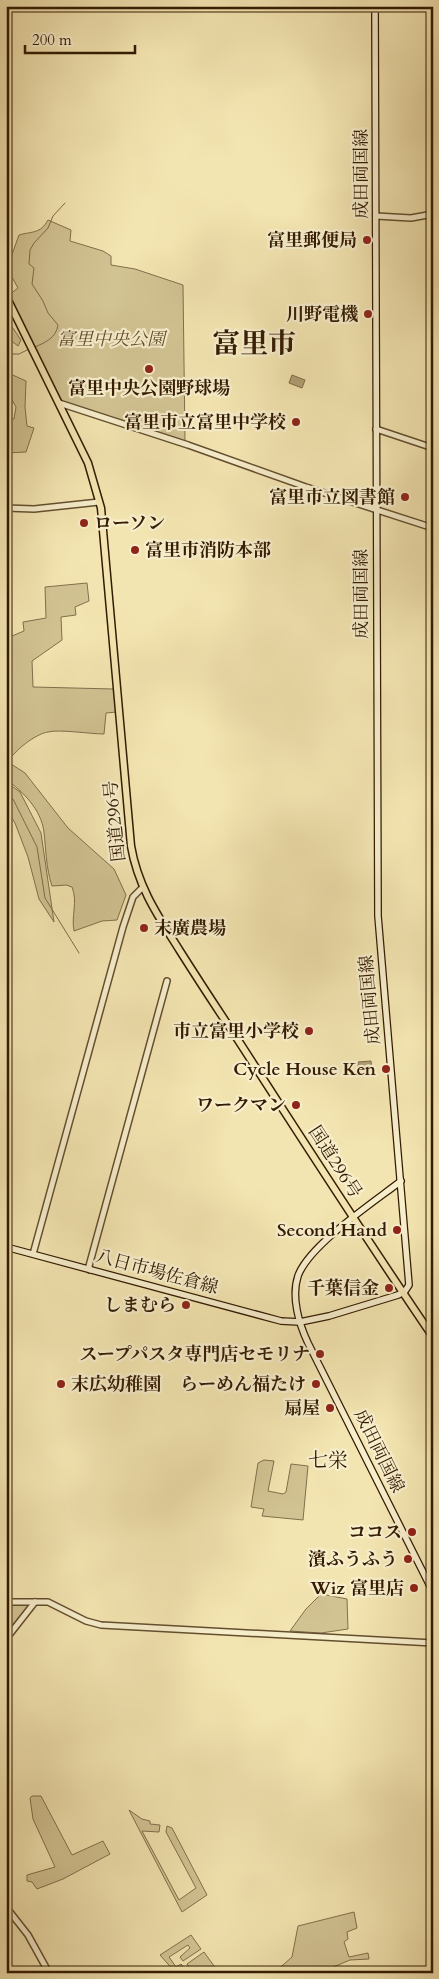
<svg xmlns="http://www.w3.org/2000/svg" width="439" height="1979" font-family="Cardo,'Noto Serif JP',serif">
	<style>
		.green { fill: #d2c393; stroke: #826f4b }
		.water { fill: #b2a076; stroke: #7f6b48 }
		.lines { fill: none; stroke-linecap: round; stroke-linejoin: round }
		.stream { stroke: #7f6b48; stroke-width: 1 }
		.tertiary-casing { stroke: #634e2e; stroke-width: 8 }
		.secondary-casing { stroke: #331b03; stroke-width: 8 }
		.trunk-casing { stroke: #331b03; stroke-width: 9 }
		.tertiary { stroke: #f7eecc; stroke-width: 5 }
		.secondary { stroke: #f7eecc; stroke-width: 5.5 }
		.trunk { stroke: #f3e5b1; stroke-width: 6 }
		.poi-dot { fill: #8f2418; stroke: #f7eecc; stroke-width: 2 }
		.labels { text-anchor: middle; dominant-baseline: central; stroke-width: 4.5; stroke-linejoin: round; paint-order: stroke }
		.street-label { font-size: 18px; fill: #331b03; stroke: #f7eecc }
		.poi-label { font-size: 18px; font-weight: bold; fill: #331b03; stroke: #f7eecc; text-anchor: end }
		.park-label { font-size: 18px; font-style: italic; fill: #634d2e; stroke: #f7eecc }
		.quarter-label { font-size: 20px; fill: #331b03; stroke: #f7eecc }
		.town-label { font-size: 28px; font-weight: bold; fill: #331b03; stroke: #f7eecc }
	</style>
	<rect width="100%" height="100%" fill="#f3e5b1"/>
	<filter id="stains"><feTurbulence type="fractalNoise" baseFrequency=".004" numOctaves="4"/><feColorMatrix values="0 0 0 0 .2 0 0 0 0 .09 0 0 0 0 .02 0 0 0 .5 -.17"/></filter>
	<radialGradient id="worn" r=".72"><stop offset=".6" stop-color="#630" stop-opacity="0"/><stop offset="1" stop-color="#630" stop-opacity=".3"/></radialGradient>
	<g class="green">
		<path d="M48 220 71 230 70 241 103 251 111 256V265L135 269 183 285 185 441 61 402 9 295 18 288 8 270 10 260 19 235C33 231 40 234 48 220Z"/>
		<path d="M6 318 21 340 18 346 6 337Z"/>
		<path d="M6 372 26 381 25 407 27 426 34 428 26 452 6 453V419H14L16 407 12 400 6 397Z"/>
		<path d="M432 477H433V522L430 521Z"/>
		<path d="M87 583 89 601 75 607 76 615 61 617 62 640 32 661 33 687 114 689 117 712 106 713 104 734C91 734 59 729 48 732 35 734 14 751 8 762L25 773 68 828 114 869 126 895 117 920 102 921 74 931C71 916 78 902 72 887L66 885 52 886C46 868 46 850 44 832 41 809 23 792 6 779V642L12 636 24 631 23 622 46 618 45 587Z"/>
		<path d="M6 782 20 792 41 833 54 922 39 899 28 857 15 823 6 809Z"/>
		<path d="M264 1460 274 1461 268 1491 283 1494 286 1492 291 1464 308 1466 303 1520 262 1516 264 1509 251 1507 258 1463Z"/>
		<path d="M321 1594 347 1599 348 1629 321 1633 290 1631 306 1609Z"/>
		<path d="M6 1604H27L28 1607 6 1634Z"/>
		<path d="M32 1796H41L72 1855 103 1841 110 1854 63 1879 37 1889 32 1882 27 1881V1875L55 1867 33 1819 30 1798Z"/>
		<path d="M129 1810 142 1819 150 1821V1824L160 1825 159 1832 142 1831 179 1900 196 1888 166 1832 167 1826 172 1828 207 1895 182 1912Z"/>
		<path d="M354 1912 357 1928 347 1932 348 1939 344 1942 349 1957 368 1953 369 1959 350 1960 331 1968 332 1973H274L292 1957 298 1926Z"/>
		<path d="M191 1935 201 1949 183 1961 180 1957 190 1948 188 1945 169 1957 176 1967 181 1964 183 1966 175 1972 160 1955Z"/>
		<path d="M204 1952 219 1973H186L190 1970 187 1964Z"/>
	</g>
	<g class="water">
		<path d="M292 375 305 380 302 388 289 383Z"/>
		<path d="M371 1061 372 1069 358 1070V1062Z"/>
	</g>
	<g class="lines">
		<g class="stream">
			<path d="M35 347C46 342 56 338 58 325L48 313 43 301 32 284 34 268 29 264 30 250 34 243 48 228 53 216 65 203"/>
			<path d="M6 354H19L29 349"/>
			<path d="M6 793 13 799 37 847 45 898 79 953"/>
		</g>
		<g class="tertiary-casing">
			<g id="tertiary">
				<path d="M376 216 411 218 433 214"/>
				<path d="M59 403 188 445 306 487 433 528"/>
				<path d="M376 429 433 448"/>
				<path d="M6 508 34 509 99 502"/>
				<path d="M33 1254 123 927 133 897 142 888"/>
				<path d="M90 1270 89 1266 167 981"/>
				<path d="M6 1602H48L86 1621 101 1625 433 1643"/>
				<path d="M6 1639 35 1602"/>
				<path d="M6 1907 28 1935 49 1973"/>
			</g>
		</g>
		<g class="secondary-casing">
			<g id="secondary">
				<path d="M401 1181C374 1202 309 1245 298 1276 291 1297 299 1324 308 1343L433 1592"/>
				<path d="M6 1247 281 1321 300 1322 329 1316 398 1295 405 1291 409 1285 378 916 375 6"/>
			</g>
		</g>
		<g class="trunk-casing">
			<path id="trunk" d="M6 296 88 463 101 508 131 846C138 887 158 916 180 951 199 981 218 1010 238 1040 302 1139 366 1239 433 1337"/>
		</g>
		<use href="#tertiary" class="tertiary"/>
		<use href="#secondary" class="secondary"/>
		<use href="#trunk" class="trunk"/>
	</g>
	<g class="poi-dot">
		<circle cx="367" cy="240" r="5"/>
		<circle cx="368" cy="314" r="5"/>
		<circle cx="149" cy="369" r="5"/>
		<circle cx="296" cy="422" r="5"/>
		<circle cx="405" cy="497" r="5"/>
		<circle cx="84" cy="523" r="5"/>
		<circle cx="135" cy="550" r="5"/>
		<circle cx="144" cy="928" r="5"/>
		<circle cx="309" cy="1031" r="5"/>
		<circle cx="386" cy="1069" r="5"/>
		<circle cx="296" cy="1105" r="5"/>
		<circle cx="397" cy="1230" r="5"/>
		<circle cx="389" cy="1288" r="5"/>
		<circle cx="186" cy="1305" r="5"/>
		<circle cx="320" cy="1354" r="5"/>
		<circle cx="61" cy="1384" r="5"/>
		<circle cx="316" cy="1384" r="5"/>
		<circle cx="330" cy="1408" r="5"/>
		<circle cx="412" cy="1532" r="5"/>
		<circle cx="408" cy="1559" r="5"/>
		<circle cx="414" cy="1588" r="5"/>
	</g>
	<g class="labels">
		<g class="street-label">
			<text transform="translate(361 174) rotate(-90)">成田両国線</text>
			<text transform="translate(361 594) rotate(-90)">成田両国線</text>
			<text transform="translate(115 821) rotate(-96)">国道296号</text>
			<text transform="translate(370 1000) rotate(-95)">成田両国線</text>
			<text transform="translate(335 1162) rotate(57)">国道296号</text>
			<text transform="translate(157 1272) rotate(15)">八日市場佐倉線</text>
			<text transform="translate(379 1451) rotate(64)">成田両国線</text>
		</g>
		<g class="poi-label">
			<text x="357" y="240">富里郵便局</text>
			<text x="358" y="314">川野電機</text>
			<text x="149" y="388" text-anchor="middle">富里中央公園野球場</text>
			<text x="286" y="422">富里市立富里中学校</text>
			<text x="395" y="497">富里市立図書館</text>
			<text x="94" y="523" text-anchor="start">ローソン</text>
			<text x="145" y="550" text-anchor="start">富里市消防本部</text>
			<text x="154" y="928" text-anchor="start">末廣農場</text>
			<text x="299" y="1031">市立富里小学校</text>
			<text x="376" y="1069">Cycle House Ken</text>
			<text x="286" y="1105">ワークマン</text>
			<text x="387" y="1230">Second Hand</text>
			<text x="379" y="1288">千葉信金</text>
			<text x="176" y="1305">しまむら</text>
			<text x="310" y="1354">スープパスタ専門店セモリナ</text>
			<text x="71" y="1384" text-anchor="start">末広幼稚園</text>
			<text x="306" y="1384">らーめん福たけ</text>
			<text x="320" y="1408">扇屋</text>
			<text x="402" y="1532">ココス</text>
			<text x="398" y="1559">濱ふうふう</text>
			<text x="404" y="1588">Wiz 富里店</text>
		</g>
		<g class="park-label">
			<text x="111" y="339">富里中央公園</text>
		</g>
		<g class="quarter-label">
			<text x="328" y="1460">七栄</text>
		</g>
		<g class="town-label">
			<text x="254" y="344">富里市</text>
		</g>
	</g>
	<rect width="439" height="1979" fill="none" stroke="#f3e5b1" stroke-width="25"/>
	<rect x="8" y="8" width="424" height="1964" fill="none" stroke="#331b03" stroke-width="2.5"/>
	<rect x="12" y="12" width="414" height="1954" fill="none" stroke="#331b03"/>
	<path d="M25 45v8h110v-8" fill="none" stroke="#331b03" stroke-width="2.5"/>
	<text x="32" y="45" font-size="15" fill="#331b03" stroke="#f7eecc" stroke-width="4" paint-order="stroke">200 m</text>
	<rect width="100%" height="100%" filter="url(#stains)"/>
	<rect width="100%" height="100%" fill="url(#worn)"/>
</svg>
